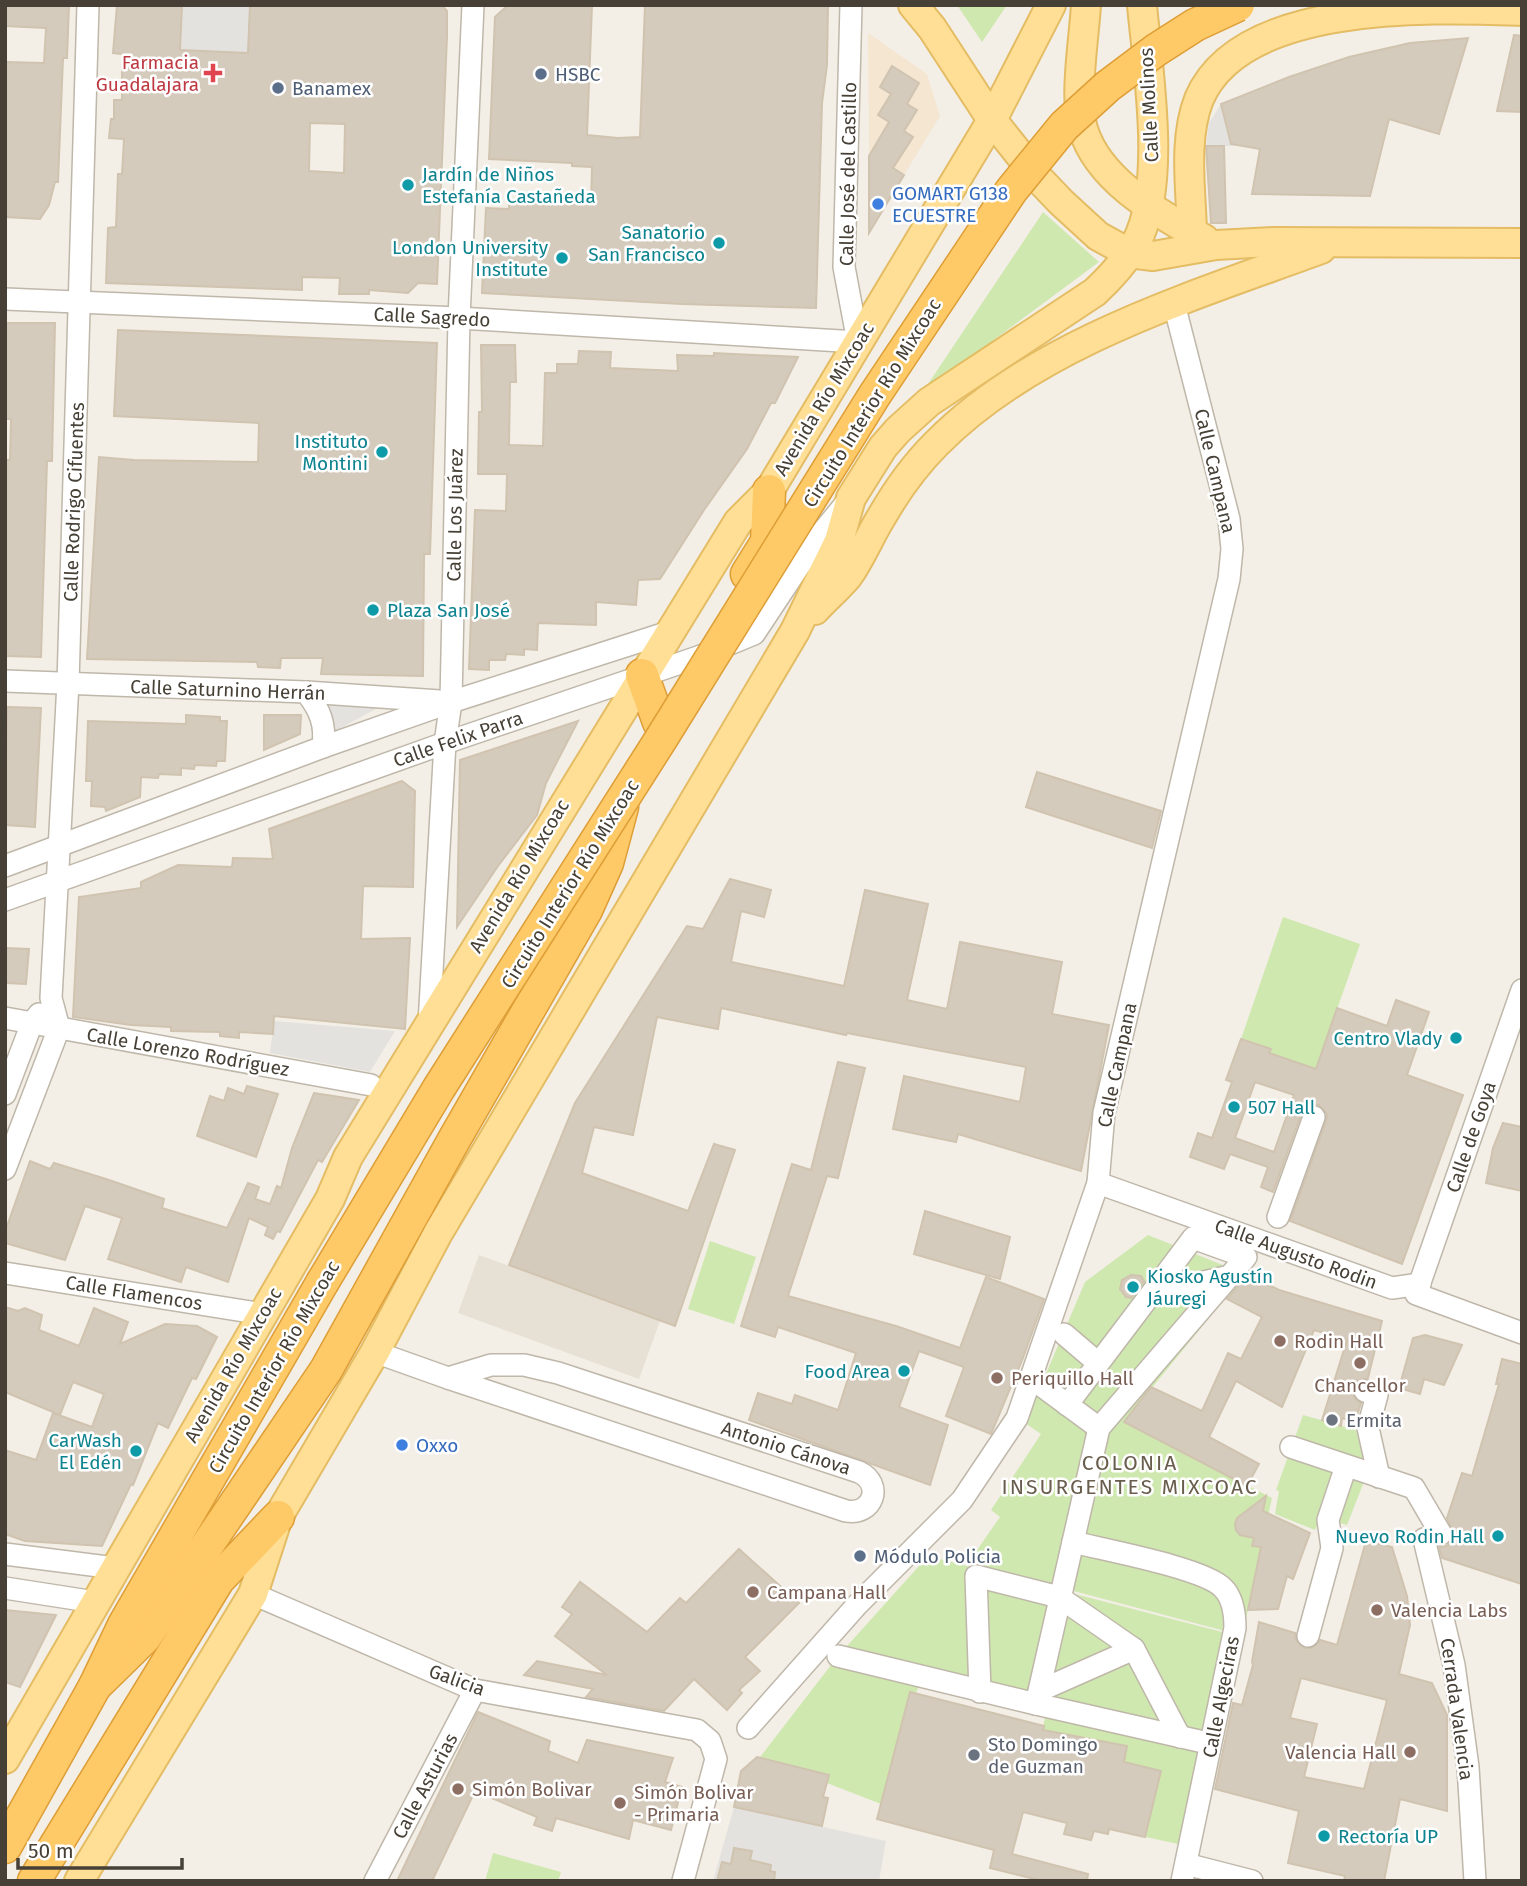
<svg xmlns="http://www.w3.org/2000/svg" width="1527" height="1886" font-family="'Fira Sans',sans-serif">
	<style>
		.residential { fill: #e7e1d5 }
		.commercial { fill: #f5e6d2 }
		.green { fill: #cfe8af }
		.parking { fill: #e4e2df }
		.building { fill: #d5cbbc; stroke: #d0c3af; stroke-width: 2; fill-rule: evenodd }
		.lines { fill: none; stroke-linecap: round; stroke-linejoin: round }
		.minor-casing { stroke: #bfb7a9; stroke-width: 24 }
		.major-casing { stroke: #e4bc64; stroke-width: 32 }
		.highway-casing { stroke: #de9e36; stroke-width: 35 }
		.minor { stroke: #fff; stroke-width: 21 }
		.major { stroke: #fedf95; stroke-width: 28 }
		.highway { stroke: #fec967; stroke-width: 32 }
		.highway-bridge-casing { stroke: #de9e36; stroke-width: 35; stroke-linecap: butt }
		.highway-bridge { stroke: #fec967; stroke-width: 32 }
		.health-dot { fill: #e0444e; stroke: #fff; stroke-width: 2.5 }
		.service-dot { fill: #5c6f8a; stroke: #fff; stroke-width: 2.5 }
		.culture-dot { fill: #0f9aa8; stroke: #fff; stroke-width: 2.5 }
		.shop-dot { fill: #3f7fe0; stroke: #fff; stroke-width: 2.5 }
		.education-dot { fill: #8d6e63; stroke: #fff; stroke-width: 2.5 }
		.worship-dot { fill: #6b7280; stroke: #fff; stroke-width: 2.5 }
		.labels { text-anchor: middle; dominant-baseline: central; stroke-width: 5; stroke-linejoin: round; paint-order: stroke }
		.health-label { font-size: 19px; fill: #be3a42; stroke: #fff; text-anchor: end }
		.service-label { font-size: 19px; fill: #4e5e75; stroke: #fff; text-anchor: start }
		.street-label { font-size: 19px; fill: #464036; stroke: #fff }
		.culture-label { font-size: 19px; fill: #0d838f; stroke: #fff; text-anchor: end }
		.shop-label { font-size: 19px; fill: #366cbe; stroke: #fff; text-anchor: start }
		.education-label { font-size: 19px; fill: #785e54; stroke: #fff; text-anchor: start }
		.worship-label { font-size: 19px; fill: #5b616d; stroke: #fff; text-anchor: start }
		.neighbourhood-label { font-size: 21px; letter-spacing: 2px; fill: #695d4d; stroke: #fff }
	</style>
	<rect width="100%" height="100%" fill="#f3efe7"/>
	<path class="residential" d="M479 1255 660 1321 639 1379 458 1313Z"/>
	<path class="commercial" d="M868 33 927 74 940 116 904 175 869 154Z"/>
	<g class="green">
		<path d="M957 5H1007L982 42Z"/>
		<path d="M1043 212 1099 262 922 393Z"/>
		<path d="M1283 917 1360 944 1316 1069 1269 1053 1270 1049 1241 1039Z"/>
		<path d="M1148 1235 1245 1274 1124 1422 1272 1498 1242 1638 1240 1635 968 1563 1000 1517 991 1510 1041 1434 1025 1423 1085 1282Z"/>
		<path d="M710 1241 756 1257 734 1324 688 1309Z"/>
		<path d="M1303 1415 1356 1430 1367 1474 1347 1525 1329 1520 1347 1467 1292 1446Z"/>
		<path d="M1291 1448 1346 1466 1315 1530 1275 1514 1279 1491 1276 1490Z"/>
		<path d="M928 1556 1230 1634 1187 1846 1114 1830 1029 1786 1048 1705 924 1674 916 1693 910 1692 881 1804 827 1783 829 1775 760 1757 838 1656Z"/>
		<path d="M493 1853 561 1872 558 1881H485Z"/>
	</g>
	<g class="parking">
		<path d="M182 5H250L248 53 181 50Z"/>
		<path d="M1221 104 1235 128 1240 146H1206L1209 123Z"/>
		<path d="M325 701 385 704 335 731Z"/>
		<path d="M274 1021 395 1031 370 1072 270 1053Z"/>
		<path d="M734 1807 886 1841 879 1881H713Z"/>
	</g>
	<g class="building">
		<path d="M5 5H69L67 58H63L58 182H55L49 205 40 219 5 217V84L6 62 44 63 46 28 5 26Z"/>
		<path d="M117 5H182L180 50 248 53 250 5H442L447 11V36L437 284 418 283 408 293 369 290V294H339L340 278 302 277V290L106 283 108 228 116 227 118 174H122L124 139 109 138 111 119H114V100H122V54L113 53ZM310 123 345 124 344 173 309 171Z"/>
		<path d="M508 5H592L587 135 618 138 640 137 645 5 828 6 827 65 822 103 816 308 682 304 482 293 486 208 509 209V200L591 203 592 167 572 166V163L489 159 495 17Z"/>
		<path d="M1514 35 1522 36V112L1497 111Z"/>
		<path d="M1468 38 1439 134 1389 119 1370 196 1252 194 1260 149 1231 144 1221 104 1289 77 1349 57 1410 43Z"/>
		<path d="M892 66 919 83 907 104 917 110 904 131 913 137 893 168 904 175 869 233V156L889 122 878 115 891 94 880 87Z"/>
		<path d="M1206 146H1224L1226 223H1211Z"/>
		<path d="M5 323H55L52 461H47L41 657 5 656V460H10L11 419H5Z"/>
		<path d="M118 330 437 343 430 554H424L423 676 321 674 323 658H281L280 668 258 667 257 662 87 659 99 457 134 460 258 462 259 423 114 416Z"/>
		<path d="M481 345H515L516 382H510L509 445 543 446 545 373H557V364H578L579 351 611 352 610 368 678 371 677 355 714 356V353L798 357 775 403H771L747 449 704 510 660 579 638 580 636 605 596 602V625L538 623 537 650 524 649V655L506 654 505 660H489V670L469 669 475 510 506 511 507 474H478L479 412H482Z"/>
		<path d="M7 707 41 708 35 827 5 825Z"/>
		<path d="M186 715 220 717V721H227L225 761H217L216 766 195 765 194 769 181 768V775L159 774 158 778 141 777 140 797 106 811 105 807 91 806 92 781H86L88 721 186 724Z"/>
		<path d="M264 715H301L300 734 264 750Z"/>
		<path d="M578 721 546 783 537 815 498 866 457 927 460 760Z"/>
		<path d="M1037 772 1161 811 1152 848 1026 807Z"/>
		<path d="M402 781 415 791 413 887 363 886 361 939 410 938 405 1029 274 1016 273 1034 239 1032V1038L220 1036V1032L171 1031V1027L131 1025 73 1017 79 897 141 888V882L178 865 232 867 233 858 273 859 269 829Z"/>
		<path d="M730 879 771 890 764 917 741 911 731 962 844 986 865 890 928 904 907 1000 947 1009 960 942 1062 962 1052 1014 1109 1025 1081 1171 958 1134 956 1142 893 1129 904 1076 1020 1102 1026 1067 847 1033 846 1035 721 1008 718 1029 657 1017 633 1135 594 1127 582 1173 688 1211 714 1144 735 1150 675 1326 509 1265 575 1103 687 926 703 929Z"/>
		<path d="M5 948 29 949 26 984 5 983Z"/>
		<path d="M1396 1000 1429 1012 1407 1075 1463 1095 1402 1264 1290 1221 1326 1121 1327 1114 1319 1105 1311 1104 1302 1112 1273 1192 1261 1187 1268 1167 1230 1154 1224 1169 1190 1157 1198 1133 1212 1138 1232 1082 1226 1080 1241 1039 1271 1049 1269 1053 1316 1069 1337 1008 1387 1026ZM1255 1082 1294 1095 1274 1152 1235 1138Z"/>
		<path d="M838 1062 865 1068 838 1178 827 1176 788 1296 896 1326 960 1348 986 1277 1044 1299 1023 1358 991 1434 946 1416 964 1367 919 1351 899 1407 948 1425 930 1485 749 1420 758 1393 792 1404 795 1395 838 1410 856 1353 778 1327 775 1337 741 1326 792 1164 811 1170Z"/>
		<path d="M247 1086 278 1094 256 1157 197 1136 210 1096 224 1101 228 1088 244 1094Z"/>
		<path d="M314 1093 359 1100 322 1162 318 1160 280 1232 277 1231 273 1239 265 1235 268 1227 249 1218 228 1282 186 1267 181 1282 108 1259 122 1218 85 1206 65 1260 5 1243V1232L30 1161 50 1169 54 1163 106 1179 164 1199 162 1208 227 1228 248 1183 259 1187 255 1199 270 1204 277 1186 281 1188 292 1148Z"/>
		<path d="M1503 1123 1522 1127V1191L1486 1183 1493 1148Z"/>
		<path d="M925 1211 1010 1237 1000 1279 914 1254Z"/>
		<path d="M1131 1275 1141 1276 1144 1281 1131 1298 1126 1297 1120 1289 1122 1280Z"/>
		<path d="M1248 1275 1279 1290 1382 1321 1368 1378 1357 1381 1352 1388 1355 1399 1361 1403 1355 1422 1342 1418 1341 1426 1322 1420 1347 1340 1314 1330 1282 1407 1236 1381 1209 1437 1259 1464 1247 1486 1124 1422 1151 1387 1202 1411 1228 1353 1241 1359 1262 1317 1227 1299Z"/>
		<path d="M5 1307 18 1311 25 1308 42 1315 39 1330 79 1346 94 1308 128 1322 120 1344 165 1324 197 1326 217 1337 196 1379 192 1378 168 1428 158 1423 133 1485 131 1484 102 1546 25 1541 5 1534V1450L36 1460 53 1413 92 1427 104 1394 73 1382 60 1415 5 1392Z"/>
		<path d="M1425 1335 1462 1345 1444 1385 1424 1379 1420 1394 1399 1388 1413 1338Z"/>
		<path d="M1502 1359 1522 1364V1584L1442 1558 1439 1547 1447 1546 1453 1540 1454 1533 1447 1518 1462 1473 1472 1476 1499 1384H1496Z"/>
		<path d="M1266 1496 1263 1511 1310 1533 1293 1579 1287 1576 1278 1609 1248 1610 1261 1547 1252 1546 1254 1538 1240 1535 1236 1530 1235 1524 1237 1518Z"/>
		<path d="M1366 1541 1392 1547 1407 1596 1410 1625 1399 1674 1432 1683 1447 1715V1811L1400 1799 1384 1881H1344L1345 1876 1288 1863 1299 1811 1215 1789 1233 1703 1242 1705 1253 1665 1252 1662 1259 1622 1295 1633 1296 1640 1304 1648H1312L1320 1640 1337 1645ZM1301 1678 1387 1700 1364 1789 1304 1777 1317 1724 1290 1718Z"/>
		<path d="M739 1549 799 1603 745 1657 760 1671 739 1690 742 1693 727 1710 694 1679 664 1711 586 1697 593 1689 524 1675 537 1661 607 1675 555 1636 572 1614 562 1607 580 1582 647 1632 680 1598 686 1603Z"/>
		<path d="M5 1610 56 1615 20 1687 5 1682Z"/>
		<path d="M910 1692 1044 1726 1043 1730 1127 1746 1124 1762 1161 1771 1145 1837 1109 1829 1108 1834 1094 1831 1091 1840 1064 1834 1067 1823 1023 1812 1012 1854 1088 1874 1087 1881H1043L990 1868 994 1850 877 1819Z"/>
		<path d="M478 1712 550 1741 548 1751 578 1763 587 1740 673 1758 665 1782 682 1787 671 1830 633 1820 629 1839 556 1818 552 1831 534 1825 537 1817 475 1791 432 1881H397Z"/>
		<path d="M757 1757 829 1775 823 1797 828 1798 822 1826 734 1807 741 1771Z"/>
		<path d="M734 1848 752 1851 750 1860 771 1865 770 1871 775 1872 774 1881H717L722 1862 731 1864Z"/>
	</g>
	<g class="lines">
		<g class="minor-casing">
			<g id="minor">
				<path d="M5 299 459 318 858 342 844 267 851 5"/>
				<path d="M5 681 306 692 440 701"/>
				<path d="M306 692C320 710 326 724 323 747"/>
				<path d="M5 866 323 747 451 702 669 632"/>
				<path d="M5 900 445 743 698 657 754 634 819 536 847 502"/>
				<path d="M1522 990 1416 1294 1522 1333"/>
				<path d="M5 1018 371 1085"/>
				<path d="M429 1024 445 743 451 702 459 318 473 5"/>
				<path d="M5 1094 32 1023 39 1014"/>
				<path d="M5 1169 59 1028 51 998 68 683 88 5"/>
				<path d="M1098 1183 1392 1288 1420 1284"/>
				<path d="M1278 1217 1314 1117"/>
				<path d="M5 1273 263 1314"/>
				<path d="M1064 1334 1098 1363"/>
				<path d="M375 1352 448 1378"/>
				<path d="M491 1365H524L558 1373 859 1472C884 1484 873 1516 846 1511L448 1378Z"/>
				<path d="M1031 1378 1099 1428"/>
				<path d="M1365 1391 1377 1395 1368 1428 1379 1477"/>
				<path d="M1067 1405 1151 1294 1230 1276"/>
				<path d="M1291 1447 1414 1488 1441 1534"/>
				<path d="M1424 1539 1454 1665 1468 1767 1475 1881"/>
				<path d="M1073 1542C1104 1550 1204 1568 1223 1588 1233 1598 1235 1614 1235 1628L1182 1881"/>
				<path d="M5 1554 115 1568"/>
				<path d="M5 1588 95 1602"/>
				<path d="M253 1594 475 1690 697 1730 710 1741 716 1759 683 1881"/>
				<path d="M1308 1636 1332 1548 1328 1520 1346 1466"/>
				<path d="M838 1656 1036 1704 1099 1428 1246 1257 1193 1238 1151 1294"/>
				<path d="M1039 1691 1134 1649"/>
				<path d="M980 1692 976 1576 1059 1597 1134 1649 1180 1737"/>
				<path d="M1036 1704 1208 1743"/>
				<path d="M748 1728 857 1605 962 1500 1017 1418 1098 1183 1104 1113 1229 579 1232 549 1229 519 1174 304"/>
				<path d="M1186 1864 1252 1881"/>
				<path d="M375 1881 475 1690"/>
			</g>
		</g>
		<g class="major-casing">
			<g id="major">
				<path d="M913 5 932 28 992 120 1039 179 1061 202 1098 236 1129 253 1153 256 1216 245 1274 242 1522 243"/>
				<path d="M1086 5C1084 39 1074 97 1083 129 1099 182 1160 214 1204 239"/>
				<path d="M1192 232C1191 189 1183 140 1199 99 1241 0 1432 8 1522 11"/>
				<path d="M815 610C825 599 838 588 848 576 861 558 870 535 882 516 897 490 915 465 936 444 1034 344 1193 296 1321 249"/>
				<path d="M5 1759 330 1199 348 1157 738 522 769 491 992 120 1051 5"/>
				<path d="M79 1881 253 1594 278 1517 375 1352 438 1233 795 631 839 541 851 498 883 447 898 430 929 402 1095 292C1111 277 1125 262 1136 243 1167 185 1148 71 1142 5"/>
			</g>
		</g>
		<g class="highway-casing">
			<g id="highway">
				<path d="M747 574 767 542 769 491"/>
				<path d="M642 675 659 722"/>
				<path d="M95 1686 145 1637 326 1370 455 1138 586 910 607 863 622 807"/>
				<path d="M5 1847 95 1686 124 1625 322 1283"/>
				<path d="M34 1881 218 1580 278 1517"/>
			</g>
		</g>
		<use href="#minor" class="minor"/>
		<use href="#major" class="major"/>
		<use href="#highway" class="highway"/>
		<g class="highway-bridge-casing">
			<path id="highway-bridge" d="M322 1283 439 1088 661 739 874 396 1011 191 1064 126 1108 86 1156 50 1195 25 1238 5"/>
		</g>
		<use href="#highway-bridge" class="highway-bridge"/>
	</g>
	<path class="health-dot" d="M209.5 62.5h7v7h7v7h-7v7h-7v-7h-7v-7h7z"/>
	<g class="service-dot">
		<circle cx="541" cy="74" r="7"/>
		<circle cx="278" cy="88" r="7"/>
		<circle cx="860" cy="1556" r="7"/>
	</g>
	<g class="culture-dot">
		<circle cx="408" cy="185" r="7"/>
		<circle cx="719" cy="243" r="7"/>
		<circle cx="562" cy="258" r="7"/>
		<circle cx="382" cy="452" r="7"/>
		<circle cx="373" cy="610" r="7"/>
		<circle cx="1456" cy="1038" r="7"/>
		<circle cx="1234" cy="1107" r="7"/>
		<circle cx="1133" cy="1287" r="7"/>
		<circle cx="904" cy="1371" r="7"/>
		<circle cx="136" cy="1451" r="7"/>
		<circle cx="1498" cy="1536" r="7"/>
		<circle cx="1324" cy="1836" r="7"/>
	</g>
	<g class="shop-dot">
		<circle cx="878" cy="204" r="7"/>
		<circle cx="402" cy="1445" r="7"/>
	</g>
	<g class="education-dot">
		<circle cx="1280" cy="1341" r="7"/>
		<circle cx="1360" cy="1363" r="7"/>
		<circle cx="997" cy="1378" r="7"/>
		<circle cx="753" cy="1592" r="7"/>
		<circle cx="1377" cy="1610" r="7"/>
		<circle cx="1410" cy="1752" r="7"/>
		<circle cx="458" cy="1789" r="7"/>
		<circle cx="620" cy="1803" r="7"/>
	</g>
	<g class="worship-dot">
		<circle cx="1332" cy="1420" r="7"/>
		<circle cx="974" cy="1755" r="7"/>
	</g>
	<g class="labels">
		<g class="health-label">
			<text x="199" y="62">Farmacia<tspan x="199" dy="22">Guadalajara</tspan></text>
		</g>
		<g class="service-label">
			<text x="555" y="74">HSBC</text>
			<text x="292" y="88">Banamex</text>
			<text x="874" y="1556">Módulo Policia</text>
		</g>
		<g class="street-label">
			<text transform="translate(1149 105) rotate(-93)">Calle Molinos</text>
			<text transform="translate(848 174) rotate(-89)">Calle José del Castillo</text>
			<text transform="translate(432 317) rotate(3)">Calle Sagredo</text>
			<text transform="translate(824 399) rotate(-59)">Avenida Río Mixcoac</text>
			<text transform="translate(872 403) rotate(-58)">Circuito Interior Río Mixcoac</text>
			<text transform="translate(1215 471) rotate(77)">Calle Campana</text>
			<text transform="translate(74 502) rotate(-88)">Calle Rodrigo Cifuentes</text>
			<text transform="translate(455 515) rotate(-89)">Calle Los Juárez</text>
			<text transform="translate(228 690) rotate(2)">Calle Saturnino Herrán</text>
			<text transform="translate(458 739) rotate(-19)">Calle Felix Parra</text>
			<text transform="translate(519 876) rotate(-59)">Avenida Río Mixcoac</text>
			<text transform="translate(570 884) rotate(-58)">Circuito Interior Río Mixcoac</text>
			<text transform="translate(188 1052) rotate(10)">Calle Lorenzo Rodríguez</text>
			<text transform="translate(1117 1065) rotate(-78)">Calle Campana</text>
			<text transform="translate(1471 1137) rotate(-71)">Calle de Goya</text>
			<text transform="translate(1296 1254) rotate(20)">Calle Augusto Rodin</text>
			<text transform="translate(134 1293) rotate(9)">Calle Flamencos</text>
			<text transform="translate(233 1365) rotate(-60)">Avenida Río Mixcoac</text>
			<text transform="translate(274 1367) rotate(-60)">Circuito Interior Río Mixcoac</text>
			<text transform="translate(786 1448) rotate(18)">Antonio Cánova</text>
			<text transform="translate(457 1680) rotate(20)">Galicia</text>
			<text transform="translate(1221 1697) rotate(-79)">Calle Algeciras</text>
			<text transform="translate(1457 1709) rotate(82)">Cerrada Valencia</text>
			<text transform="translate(425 1786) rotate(-62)">Calle Asturias</text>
		</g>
		<g class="culture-label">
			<text x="422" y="174" text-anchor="start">Jardín de Niños<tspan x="422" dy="22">Estefanía Castañeda</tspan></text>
			<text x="705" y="232">Sanatorio<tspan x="705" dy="22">San Francisco</tspan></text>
			<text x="548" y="247">London University<tspan x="548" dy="22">Institute</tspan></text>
			<text x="368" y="441">Instituto<tspan x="368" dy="22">Montini</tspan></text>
			<text x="387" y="610" text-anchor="start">Plaza San José</text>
			<text x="1442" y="1038">Centro Vlady</text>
			<text x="1248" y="1107" text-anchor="start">507 Hall</text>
			<text x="1147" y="1276" text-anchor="start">Kiosko Agustín<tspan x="1147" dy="22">Jáuregi</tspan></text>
			<text x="890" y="1371">Food Area</text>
			<text x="122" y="1440">CarWash<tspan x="122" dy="22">El Edén</tspan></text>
			<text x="1484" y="1536">Nuevo Rodin Hall</text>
			<text x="1338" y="1836" text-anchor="start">Rectoría UP</text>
		</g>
		<g class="shop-label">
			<text x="892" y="193">GOMART G138<tspan x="892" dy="22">ECUESTRE</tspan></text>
			<text x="416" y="1445">Oxxo</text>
		</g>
		<g class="education-label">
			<text x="1294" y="1341">Rodin Hall</text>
			<text x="1011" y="1378">Periquillo Hall</text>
			<text x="1360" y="1385" text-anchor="middle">Chancellor</text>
			<text x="767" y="1592">Campana Hall</text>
			<text x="1391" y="1610">Valencia Labs</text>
			<text x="1396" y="1752" text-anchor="end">Valencia Hall</text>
			<text x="472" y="1789">Simón Bolivar</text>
			<text x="634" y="1792">Simón Bolivar<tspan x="634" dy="22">- Primaria</tspan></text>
		</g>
		<g class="worship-label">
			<text x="1346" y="1420">Ermita</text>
			<text x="988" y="1744">Sto Domingo<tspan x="988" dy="22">de Guzman</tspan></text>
		</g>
		<g class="neighbourhood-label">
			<text x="1130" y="1463">COLONIA<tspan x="1130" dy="24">INSURGENTES MIXCOAC</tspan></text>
		</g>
	</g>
	<rect width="1527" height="1886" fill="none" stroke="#464036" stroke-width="14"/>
	<path d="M18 1858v10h164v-10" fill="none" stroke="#464036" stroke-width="3.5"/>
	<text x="28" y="1858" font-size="21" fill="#464036" stroke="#ffffff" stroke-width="5" paint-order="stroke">50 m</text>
</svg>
